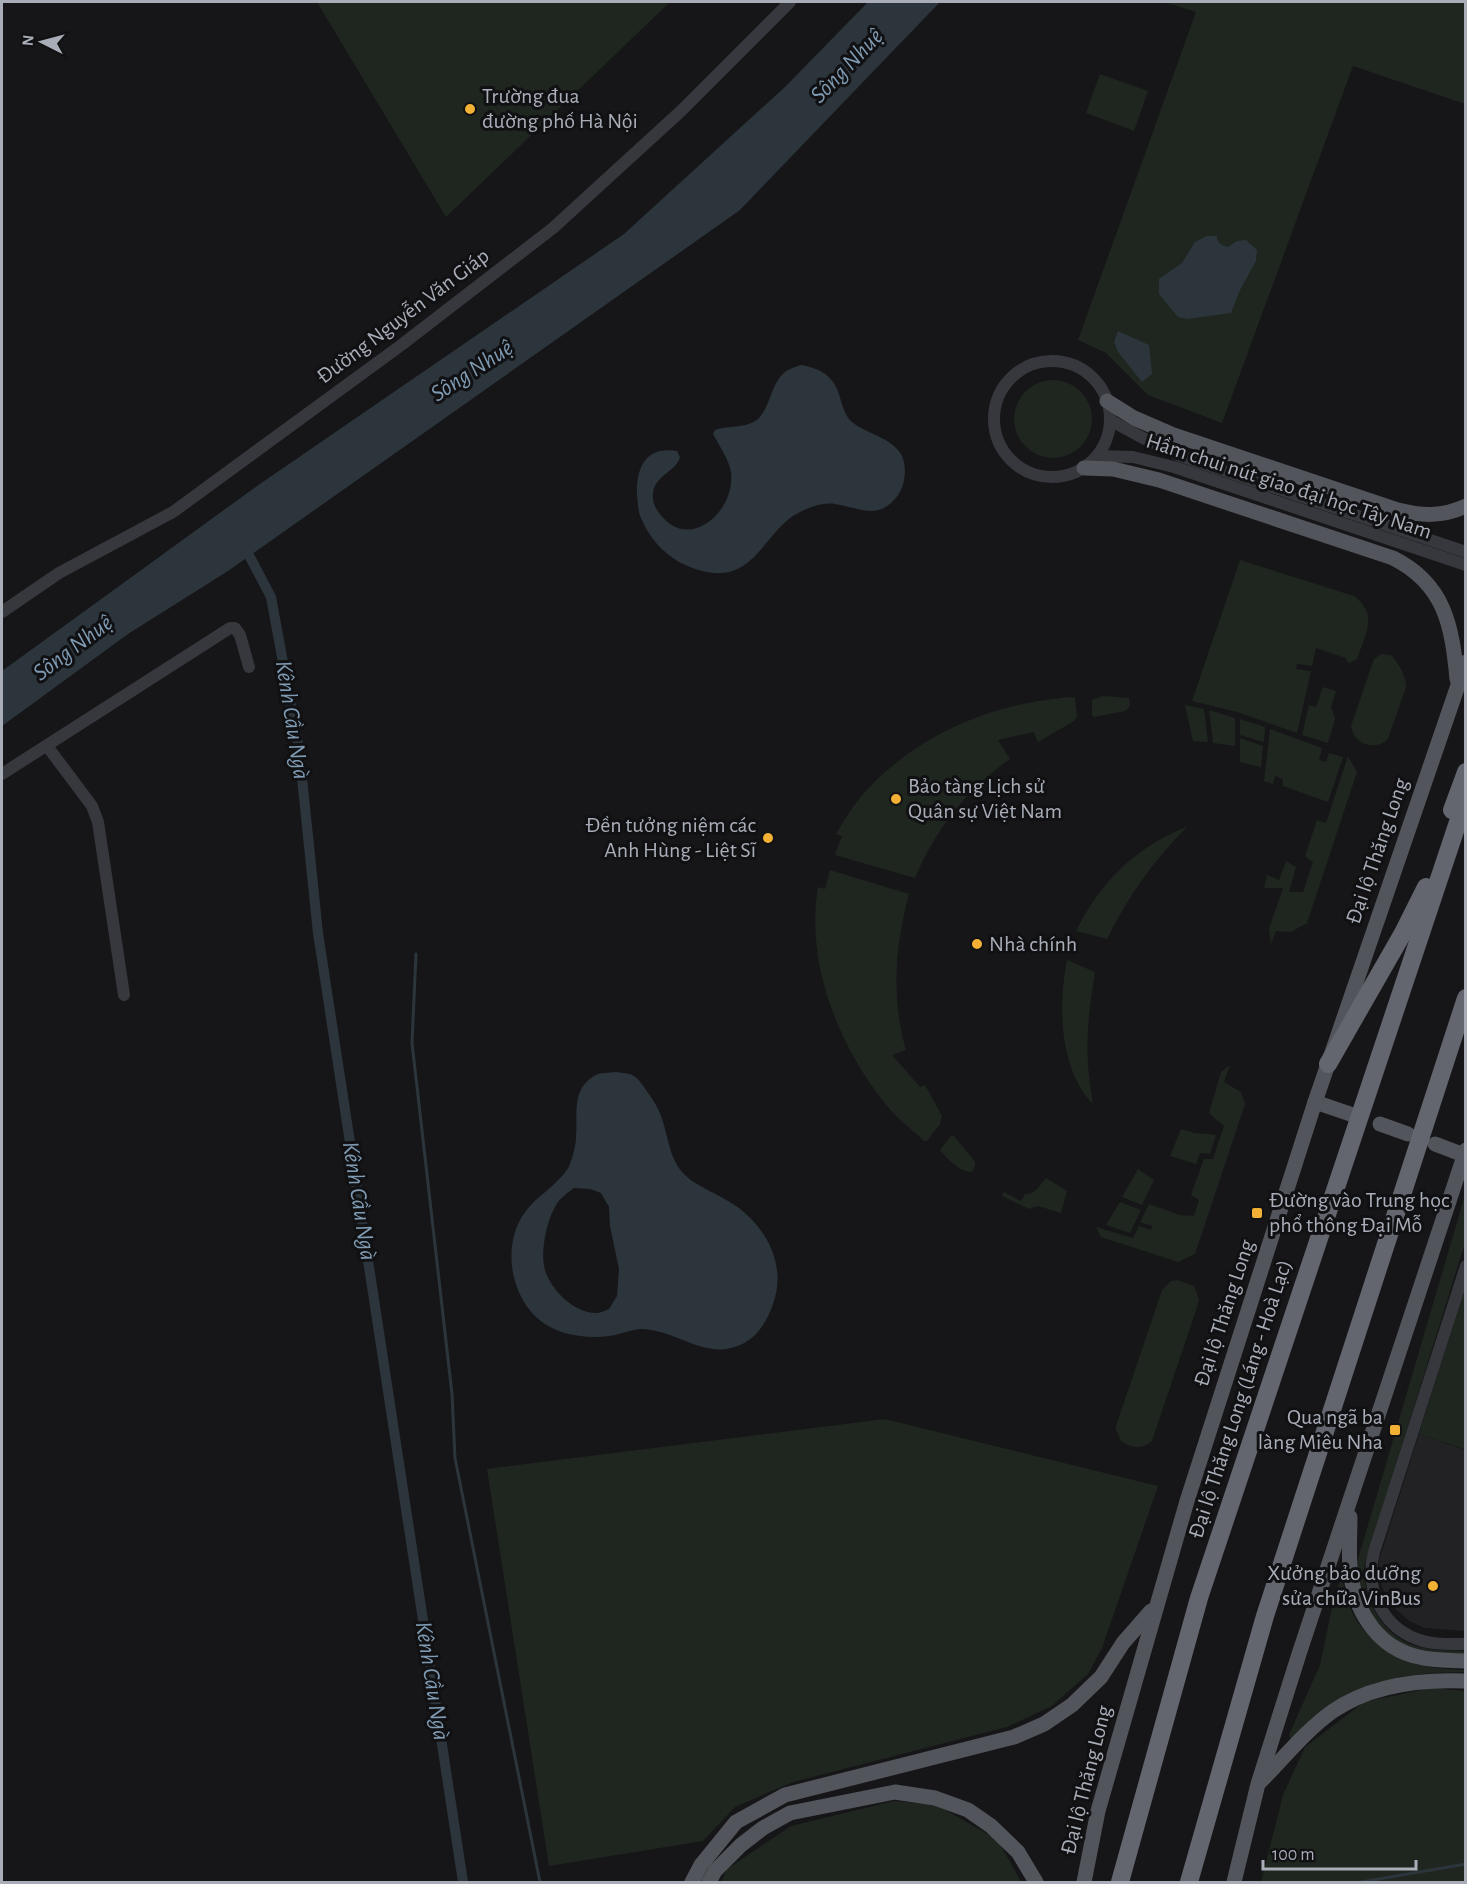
<svg xmlns="http://www.w3.org/2000/svg" width="1467" height="1884" font-family="'Alegreya Sans',sans-serif">
	<style>
		.built { fill: #222225 }
		.green { fill: #1e261f }
		.water { fill: #2c353c; fill-rule: evenodd }
		.lines { fill: none; stroke-linecap: round; stroke-linejoin: round }
		.stream { stroke: #2c353c; stroke-width: 3 }
		.canal { stroke: #2c353c; stroke-width: 10 }
		.minor { stroke: #37383d; stroke-width: 12 }
		.major { stroke: #53555c; stroke-width: 15 }
		.highway { stroke: #63666e; stroke-width: 18 }
		.poi-dot { fill: #f2b134; stroke: #111113; stroke-width: 2 }
		.labels { text-anchor: middle; dominant-baseline: central; stroke-width: 6; stroke-linejoin: round; paint-order: stroke }
		.poi-label { font-size: 22px; fill: #a8adb8; stroke: #111113; text-anchor: start }
		.street-label { font-size: 22px; fill: #a8adb8; stroke: #111113 }
		.water-label { font-size: 24px; font-style: italic; fill: #7f9bb3; stroke: #111113 }
	</style>
	<rect width="100%" height="100%" fill="#161618"/>
	<path class="built" d="M1419 1434 1465 1450V1631L1425 1628 1409 1621 1390 1604 1380 1582 1378 1572 1379 1560Z"/>
	<g class="green">
		<path d="M317 2H670L446 217Z"/>
		<path d="M1164 2H1465V104L1353 66 1222 423 1148 395 1106 353 1078 340 1196 12Z"/>
		<path d="M1100 74 1148 91 1134 131 1086 113Z"/>
		<circle cx="1053" cy="419" r="39"/>
		<path d="M1240 560 1354 596C1379 615 1365 634 1357 659L1350 663 1346 661V658L1316 648 1312 666 1297 664 1296 669 1311 671 1297 733 1237 712 1192 701Z"/>
		<path d="M1381 654 1391 655C1399 663 1406 677 1406 687L1388 739C1375 752 1353 744 1351 726L1374 659Z"/>
		<path d="M1323 687 1336 691 1331 707 1335 719 1328 743 1302 735 1309 705 1316 707Z"/>
		<path d="M1103 696 1129 698 1130 706 1125 711 1094 717 1092 715V700Z"/>
		<path d="M1070 697 1075 698 1077 717 1074 721 1038 742 1034 732 998 740 1010 759C966 790 936 829 915 878L835 855 842 836 836 834C843 822 850 810 859 799 900 749 965 715 1028 703 1042 700 1056 699 1070 697Z"/>
		<path d="M1185 705 1204 709 1208 742 1193 741Z"/>
		<path d="M1209 710 1235 718V746L1213 743Z"/>
		<path d="M1240 719 1265 727 1264 742 1240 735Z"/>
		<path d="M1270 729 1322 748 1319 760 1326 762 1329 753 1343 757 1328 802 1283 786V779L1275 776 1273 784 1264 781Z"/>
		<path d="M1240 738 1263 746 1261 767 1240 762Z"/>
		<path d="M1348 756 1357 772 1307 923 1291 932 1276 931 1271 944 1269 929 1283 888H1264L1267 875 1279 880 1286 861 1296 867 1289 892H1303L1313 862 1305 856 1317 820 1326 823Z"/>
		<path d="M1188 826C1154 860 1128 896 1107 939L1076 931C1102 880 1135 848 1188 826Z"/>
		<path d="M830 870 909 894C895 946 891 998 906 1050L892 1055 920 1087 925 1085 942 1116 940 1124 927 1141H924C912 1130 898 1119 887 1106 839 1047 805 964 818 887L825 889Z"/>
		<path d="M1067 960 1095 972C1087 1021 1084 1054 1093 1104 1059 1069 1058 1005 1067 960Z"/>
		<path d="M1230 1065 1224 1082 1241 1092 1245 1104 1195 1254 1178 1262 1101 1237 1096 1227 1133 1238 1139 1226 1151 1230 1152 1226 1140 1222 1149 1204 1180 1215 1194 1216 1199 1200 1191 1195 1204 1159H1213L1224 1126 1209 1113 1221 1072Z"/>
		<path d="M1181 1129 1194 1133 1216 1135 1210 1154 1200 1153 1196 1164 1170 1156Z"/>
		<path d="M951 1136H954L975 1162V1165L972 1172C960 1172 948 1160 940 1150Z"/>
		<path d="M1138 1169 1154 1180 1142 1205 1122 1197Z"/>
		<path d="M1046 1178 1067 1191 1061 1213 1038 1206 1029 1209 1002 1196 1004 1192 1021 1201 1025 1194C1035 1195 1040 1185 1046 1178Z"/>
		<path d="M1465 1195V1243L1364 1567C1364 1605 1384 1639 1423 1648 1437 1651 1452 1650 1465 1651V1656L1437 1655 1393 1642 1363 1606 1356 1566Z"/>
		<path d="M1120 1202 1141 1210 1130 1233 1106 1225Z"/>
		<path d="M1178 1280 1194 1286 1199 1299 1197 1307 1152 1441C1142 1450 1131 1448 1121 1441L1116 1430V1426L1162 1290 1171 1281Z"/>
		<path d="M1465 1287V1444L1464 1449 1419 1434Z"/>
		<path d="M885 1419 1158 1486 1102 1648 1088 1674 1052 1706 1007 1727 793 1782 735 1807 703 1841 549 1866 487 1469Z"/>
		<path d="M1340 1582H1343C1349 1628 1385 1659 1429 1667 1441 1669 1453 1669 1465 1670V1672L1430 1673 1400 1677 1372 1684 1291 1739 1289 1735 1320 1665 1336 1589Z"/>
		<path d="M1431 1688 1465 1691V1882H1261L1283 1795 1305 1747 1364 1702Z"/>
		<path d="M894 1801 937 1805 998 1840 1021 1882H721L727 1869 791 1826Z"/>
	</g>
	<g class="water">
		<path d="M868 2H940L740 210 228 571 128 634 2 726V671L257 486 624 234 786 86Z"/>
		<path d="M1207 236H1217C1217 243 1221 245 1228 247L1237 241 1246 240 1257 250 1256 261 1240 290 1231 313 1187 319 1178 317 1159 294V279L1182 263 1195 242Z"/>
		<path d="M1118 331 1149 345 1152 374 1142 382 1118 352 1114 342Z"/>
		<path d="M801 365C817 368 830 373 837 389 840 396 841 403 844 410 846 414 848 419 852 422 865 433 886 436 898 450 905 458 906 470 904 480 903 487 899 495 894 500 876 520 857 507 835 504 823 502 810 507 800 512 769 527 759 569 723 573 707 574 693 569 679 562 662 552 649 537 641 518 638 512 638 503 637 496 636 468 645 446 677 451L680 457C676 472 655 475 653 493 652 502 655 508 660 514 689 553 736 511 731 472 729 460 719 445 713 434L715 430C728 425 748 429 759 418 771 405 771 384 784 373 788 369 796 367 801 365Z"/>
		<path d="M616 1072C622 1073 630 1073 634 1076 639 1079 643 1086 646 1090 650 1096 655 1102 658 1109 668 1129 667 1154 682 1172 694 1186 721 1195 736 1206 767 1228 787 1266 773 1304 767 1321 758 1337 740 1345 705 1361 674 1328 640 1329 629 1330 619 1335 609 1336 585 1339 555 1335 536 1317 507 1289 502 1236 530 1206 541 1194 565 1178 570 1164 573 1156 576 1145 576 1137 578 1114 571 1090 594 1076 600 1072 610 1073 616 1072ZM574 1188 590 1189 601 1193 609 1207 610 1226 619 1269 617 1296 609 1309C605 1311 600 1313 596 1313 574 1313 551 1290 545 1270 540 1254 546 1222 555 1207 559 1199 567 1193 574 1188Z"/>
	</g>
	<g class="lines">
		<g class="stream">
			<path d="M416 954 412 1043 452 1394 455 1458 540 1882"/>
			<path d="M1361 1882 1466 1864"/>
		</g>
		<path class="canal" d="M243 544 271 597 299 749 318 933 463 1882"/>
		<g class="minor">
			<circle cx="1052" cy="419" r="58"/>
			<path d="M1110 420 1141 437 1183 457 1466 552"/>
			<path d="M1098 456 1133 457 1174 467 1466 565"/>
			<path d="M2 612 59 573 173 512 400 346 553 228 681 111 790 2"/>
			<path d="M47 746 92 806 98 822 124 995"/>
			<path d="M2 774 230 628H235L240 635 249 667"/>
			<path d="M1466 1266 1374 1552C1364 1591 1384 1630 1423 1641 1437 1645 1452 1644 1466 1644"/>
		</g>
		<g class="major">
			<path d="M1107 401 1134 418 1171 434 1398 510C1422 516 1442 517 1466 506"/>
			<path d="M1084 468 1113 469 1159 480 1393 558C1445 584 1452 626 1457 679"/>
			<path d="M1315 1102 1356 1116"/>
			<path d="M1380 1124 1408 1134"/>
			<path d="M1435 1144 1464 1155"/>
			<path d="M1350 1517C1350 1536 1348 1558 1351 1577 1357 1615 1380 1649 1419 1657 1434 1661 1450 1660 1466 1661"/>
			<path d="M1260 1782C1284 1758 1305 1731 1333 1711 1371 1685 1420 1679 1466 1681"/>
			<path d="M692 1882 701 1865 736 1822 785 1795 1014 1737 1044 1724 1072 1705 1101 1677 1123 1643 1151 1611"/>
			<path d="M709 1882 715 1871 741 1845 763 1828 790 1813 895 1792 935 1798 968 1810 991 1826 1018 1852 1036 1882"/>
			<path d="M1084 1882 1098 1811 1187 1501 1315 1102 1466 662"/>
			<path d="M1234 1882 1258 1784 1299 1654 1466 1150"/>
		</g>
		<g class="highway">
			<path d="M1452 810 1466 772"/>
			<path d="M1328 1064 1403 933 1426 887"/>
			<path d="M1120 1882 1199 1598 1466 798"/>
			<path d="M1189 1882 1265 1616 1466 998"/>
		</g>
	</g>
	<g class="poi-dot">
		<circle cx="470" cy="109" r="6"/>
		<circle cx="896" cy="799" r="6"/>
		<circle cx="768" cy="838" r="6"/>
		<circle cx="977" cy="944" r="6"/>
		<rect x="1251" y="1207" width="12" height="12" rx="3"/>
		<rect x="1389" y="1424" width="12" height="12" rx="3"/>
		<circle cx="1433" cy="1586" r="6"/>
	</g>
	<g class="labels">
		<g class="poi-label">
			<text x="482" y="96">Trường đua<tspan x="482" dy="25">đường phố Hà Nội</tspan></text>
			<text x="908" y="786">Bảo tàng Lịch sử<tspan x="908" dy="25">Quân sự Việt Nam</tspan></text>
			<text x="756" y="825" text-anchor="end">Đền tưởng niệm các<tspan x="756" dy="25">Anh Hùng - Liệt Sĩ</tspan></text>
			<text x="989" y="944">Nhà chính</text>
			<text x="1269" y="1200">Đường vào Trung học<tspan x="1269" dy="25">phổ thông Đại Mỗ</tspan></text>
			<text x="1383" y="1417" text-anchor="end">Qua ngã ba<tspan x="1383" dy="25">làng Miêu Nha</tspan></text>
			<text x="1421" y="1573" text-anchor="end">Xưởng bảo dưỡng<tspan x="1421" dy="25">sửa chữa VinBus</tspan></text>
		</g>
		<g class="street-label">
			<text transform="translate(403 316) rotate(-37)">Đường Nguyễn Văn Giáp</text>
			<text transform="translate(1289 486) rotate(18)">Hầm chui nút giao đại học Tây Nam</text>
			<text transform="translate(1377 851) rotate(-71)">Đại lộ Thăng Long</text>
			<text transform="translate(1224 1313) rotate(-72)">Đại lộ Thăng Long</text>
			<text transform="translate(1240 1399) rotate(-72)">Đại lộ Thăng Long (Láng - Hoà Lạc)</text>
			<text transform="translate(1086 1780) rotate(-76)">Đại lộ Thăng Long</text>
		</g>
		<g class="water-label">
			<text transform="translate(847 66) rotate(-46)">Sông Nhuệ</text>
			<text transform="translate(472 371) rotate(-33)">Sông Nhuệ</text>
			<text transform="translate(73 648) rotate(-37)">Sông Nhuệ</text>
			<text transform="translate(292 720) rotate(81)">Kênh Cầu Ngà</text>
			<text transform="translate(359 1201) rotate(81)">Kênh Cầu Ngà</text>
			<text transform="translate(432 1681) rotate(81)">Kênh Cầu Ngà</text>
		</g>
	</g>
	<rect width="1467" height="1884" fill="none" stroke="#a8adb8" stroke-width="6"/>
	<g transform="translate(42 42) rotate(276)" stroke="#111113" stroke-width="4.5" paint-order="stroke">
	<path d="M0-4.5L10 22L0 15L-10 22Z" fill="#a8adb8"/>
	<text y="-9" font-size="16" font-weight="bold" text-anchor="middle" fill="#a8adb8">N</text>
	</g>
	<path d="M1263 1860v9h153v-9" fill="none" stroke="#a8adb8" stroke-width="3"/>
	<text x="1272" y="1860" font-size="18" fill="#a8adb8" stroke="#111113" stroke-width="4.5" paint-order="stroke">100 m</text>
</svg>
